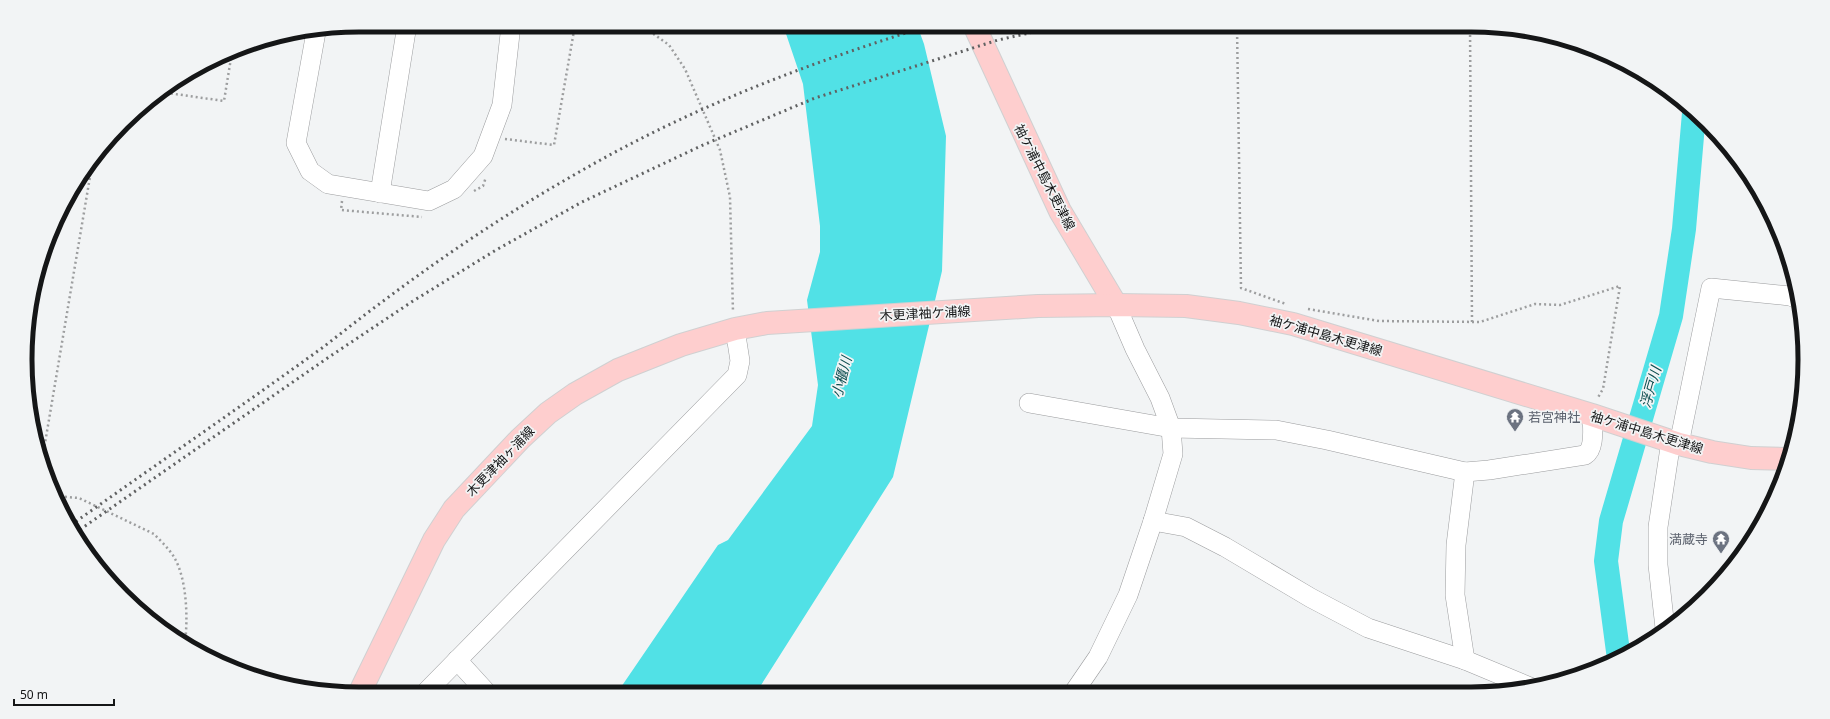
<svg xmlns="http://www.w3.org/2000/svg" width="1830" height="719" font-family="'Noto Sans','Noto Sans JP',sans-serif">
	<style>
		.water { fill: #51e1e6 }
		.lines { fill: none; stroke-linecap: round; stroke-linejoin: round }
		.river { stroke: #51e1e6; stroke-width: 24 }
		.minor-casing { stroke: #9b9c9e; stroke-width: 20 }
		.major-casing { stroke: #d0d0d1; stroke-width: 24 }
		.path { stroke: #9d9e9f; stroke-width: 2.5; stroke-dasharray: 2 3; stroke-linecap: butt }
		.minor { stroke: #fff; stroke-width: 19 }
		.major { stroke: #fecece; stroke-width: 22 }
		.rail { stroke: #606162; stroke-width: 3; stroke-dasharray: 2 4; stroke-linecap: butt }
		.labels { text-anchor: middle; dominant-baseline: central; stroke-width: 3.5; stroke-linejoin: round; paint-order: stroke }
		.street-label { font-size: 13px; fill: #151617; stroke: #f2f4f5 }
		.worship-label { font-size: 13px; fill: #5b616d; stroke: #f2f4f5; text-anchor: start }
		.water-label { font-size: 14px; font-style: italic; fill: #0c4d4f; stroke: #f2f4f5 }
		.rim { fill: none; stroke: #151617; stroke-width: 5 }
	</style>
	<rect width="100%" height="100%" fill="#f2f4f5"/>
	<path class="water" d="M783 25H917L924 44 946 136 942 271 893 477 756 693H617L718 545 728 540 812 426 818 385 807 300 820 252V226L803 84Z"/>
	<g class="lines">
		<path class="river" d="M1619 659 1606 561 1611 521 1671 316 1684 229 1694 113"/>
		<g class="minor-casing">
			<g id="minor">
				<path d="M316 32 296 143 310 171 328 184 429 201 454 189 483 156 502 105 511 25"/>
				<path d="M380 193 407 25"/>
				<path d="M1029 403 1171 428 1276 430 1327 440 1465 472 1489 470 1585 455C1596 448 1592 426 1592 415"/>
				<path d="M1679 444 1711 288 1790 296 1798 299"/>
				<path d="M1153 521 1186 527 1225 547 1311 598 1368 628 1465 660 1530 687"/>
				<path d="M1665 628 1658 565V527L1671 441"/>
				<path d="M457 660 488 694"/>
				<path d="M1465 660 1455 595 1456 545 1465 472"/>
				<path d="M1074 692 1098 657 1128 595 1153 521 1173 454 1171 428 1160 398 1135 349 1116 305"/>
				<path d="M424 694 737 375 740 361 735 329"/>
			</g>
		</g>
		<g class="major-casing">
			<g id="major">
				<path d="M974 25 1060 211 1116 305"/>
				<path d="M359 694 434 540 454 509 520 439 548 413 575 394 618 370 681 345 735 329 767 323 1038 306 1116 305 1186 306 1239 313 1293 324 1592 415 1679 444 1712 452 1751 458 1788 459"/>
			</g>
		</g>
		<g class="path">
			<path d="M641 25 669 45 685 69 720 150 730 197 733 312"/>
			<path d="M1470 25 1472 322"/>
			<path d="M1237 27 1241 288 1286 304"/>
			<path d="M161 92 224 101 232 52"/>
			<path d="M505 139 554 145 575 25"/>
			<path d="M474 191 483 186 486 177"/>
			<path d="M342 201 341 210 422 217"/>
			<path d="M1308 309 1379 321 1480 322 1535 304 1560 305 1620 286 1603 389 1597 399"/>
			<path d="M42 461 92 165"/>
			<path d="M55 496 79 498 154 534C161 541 169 549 174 557 187 579 188 618 185 643"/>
		</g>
		<use href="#minor" class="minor"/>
		<use href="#major" class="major"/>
		<g class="rail">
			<path d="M71 525C154 466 239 408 322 348 343 332 364 315 386 299 450 251 518 206 588 167 697 105 812 62 931 25"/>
			<path d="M75 533 329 357 413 301 496 250 582 202 703 145 815 98 998 40 1065 25"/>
		</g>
	</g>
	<defs>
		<g id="temple-pin" transform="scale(0.9)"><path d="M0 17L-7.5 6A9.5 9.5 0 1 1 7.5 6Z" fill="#6b7280" stroke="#f2f4f5"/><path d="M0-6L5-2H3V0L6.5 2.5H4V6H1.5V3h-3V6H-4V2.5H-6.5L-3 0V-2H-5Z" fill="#fff"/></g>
	</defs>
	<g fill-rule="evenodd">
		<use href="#temple-pin" x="1515" y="417"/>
		<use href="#temple-pin" x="1721" y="539"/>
	</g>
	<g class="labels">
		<g class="street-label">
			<text transform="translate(1045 177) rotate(63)">袖ケ浦中島木更津線</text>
			<text transform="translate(925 313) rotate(-3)">木更津袖ケ浦線</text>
			<text transform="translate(1326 335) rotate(16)">袖ケ浦中島木更津線</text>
			<text transform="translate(1647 432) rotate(17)">袖ケ浦中島木更津線</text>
			<text transform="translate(500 461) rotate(-46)">木更津袖ヶ浦線</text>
		</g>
		<g class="worship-label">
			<text x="1528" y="417">若宮神社</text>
			<text x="1708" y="539" text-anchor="end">満蔵寺</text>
		</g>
		<g class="water-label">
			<text transform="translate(841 377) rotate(-75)">小櫃川</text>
			<text transform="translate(1650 387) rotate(-74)">浮戸川</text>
		</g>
	</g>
	<path d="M0 0H1830V719H0ZM359 32H1471A327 327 0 0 1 1798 359V360A327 327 0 0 1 1471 687H359A327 327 0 0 1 32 360V359A327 327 0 0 1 359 32Z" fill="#f2f4f5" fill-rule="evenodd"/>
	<path class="rim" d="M359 32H1471A327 327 0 0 1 1798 359V360A327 327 0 0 1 1471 687H359A327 327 0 0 1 32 360V359A327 327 0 0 1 359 32Z"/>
	<path d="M14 699v6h100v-6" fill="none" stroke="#151617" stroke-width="2"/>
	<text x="20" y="699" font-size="12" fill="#151617" stroke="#f2f4f5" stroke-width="3" paint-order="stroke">50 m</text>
</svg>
